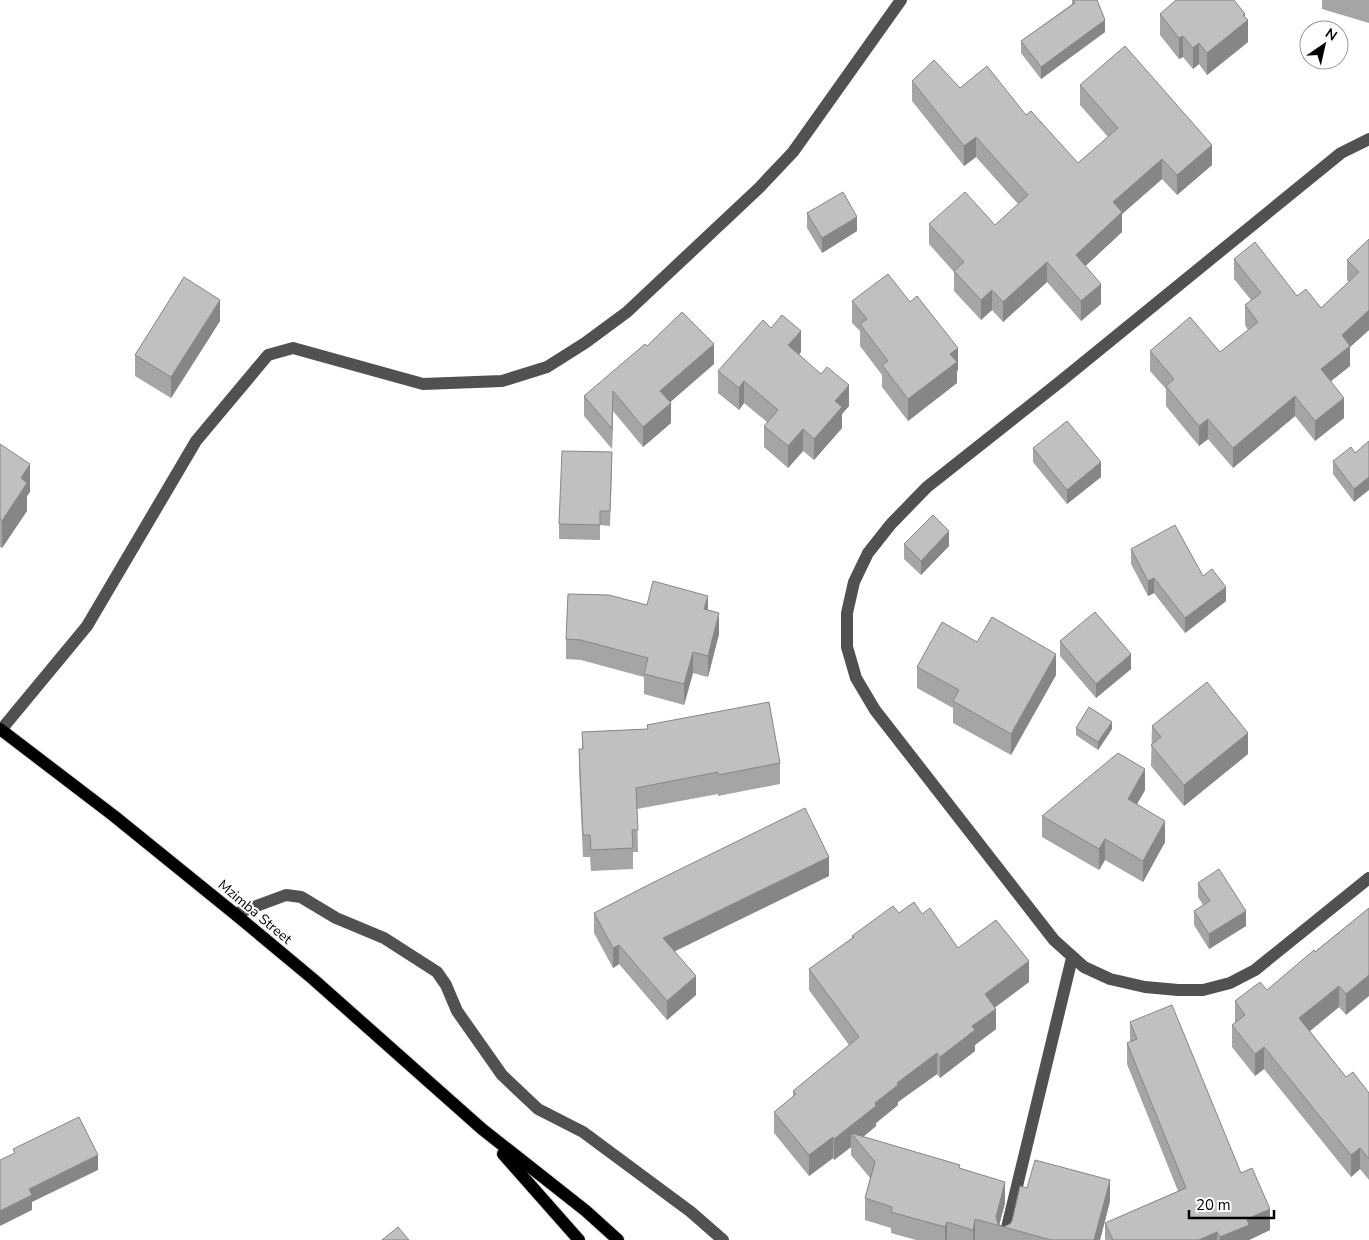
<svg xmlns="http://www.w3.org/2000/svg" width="1369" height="1240" font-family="'Nunito Sans',sans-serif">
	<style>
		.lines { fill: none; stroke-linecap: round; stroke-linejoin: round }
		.major-casing { stroke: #dbdbdb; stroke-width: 14 }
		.minor { stroke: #515151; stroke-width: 12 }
		.major { stroke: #000; stroke-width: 12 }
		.wall { fill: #a5a5a5 }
		.shaded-wall { fill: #868686 }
		.building { fill: #c0c0c0; stroke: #868686 }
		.labels { text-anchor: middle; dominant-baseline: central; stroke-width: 4; stroke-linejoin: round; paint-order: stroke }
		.street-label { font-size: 14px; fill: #000; stroke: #fff }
	</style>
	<rect width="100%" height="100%" fill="#fff"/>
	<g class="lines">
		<g class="major-casing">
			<g id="major">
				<path d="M0 729 114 816 235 914 313 979 482 1129 586 1211 618 1240"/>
				<path d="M503 1154 579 1240"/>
			</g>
		</g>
		<g class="minor">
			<path d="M1369 139 1341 153 1061 381 927 487 891 524 868 553 854 582 847 613V647L856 678 875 710 1054 940 1084 967 1110 979 1145 987 1178 990H1203L1230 983 1255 970 1369 878"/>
			<path d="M1 730 87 626 196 441 268 355 293 348 423 384 502 381 547 367 585 343 627 312 759 188 793 152 901 0"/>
			<path d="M235 914 286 895 301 897 336 918 384 938 437 972 446 985 457 1011 502 1075 538 1109 583 1132 691 1212 723 1240"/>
			<path d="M1004 1240 1072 958"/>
		</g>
		<use href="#major" class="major"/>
	</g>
	<g class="wall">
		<path d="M1072 0H1097L1105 32 1041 79 1021 53V41L1072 4Z"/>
		<path d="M1322 0H1369V23L1322 9Z"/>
		<path d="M1160 14 1245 18 1248 42 1207 75 1199 64 1193 69 1183 57 1179 59 1160 35Z"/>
		<path d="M912 81 960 88 1026 115 1078 163 1108 137 1080 105V85L1212 165 1177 195 1162 179 1122 214V232L1085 266 1101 304 1081 321 1047 282 1003 322 992 310 981 320 954 291V272L929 244V224L995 225 1018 204 976 157 964 166 912 101Z"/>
		<path d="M807 213 857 231 822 253 807 228Z"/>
		<path d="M1369 239V330L1350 347V366L1331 381 1344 418 1315 441 1295 416 1233 468 1208 439 1199 446 1166 406V389L1150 371V351L1220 352 1248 330 1245 325V305L1251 300 1234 279V259L1297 296 1321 308 1349 282 1347 280V260Z"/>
		<path d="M852 301 958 370 957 371V383L908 421 882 387V375L860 346V331L852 323Z"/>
		<path d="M220 321 171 398 135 376V355Z"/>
		<path d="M647 346 714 364 670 402 671 423 643 447 613 411 612 449 584 416V396Z"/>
		<path d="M801 352 799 354 849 406 842 414V428L814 460 803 451 788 468 764 447V426L767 422 744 403 739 410 718 393V371Z"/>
		<path d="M0 444 30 492 27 496V511L2 548 0 547Z"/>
		<path d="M1033 448 1101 477 1067 504 1033 462Z"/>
		<path d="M1355 453 1354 502 1333 474V461Z"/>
		<path d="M612 467 610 526 600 525V540L559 539V524Z"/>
		<path d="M904 544 949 546 921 575 904 559Z"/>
		<path d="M1131 549 1203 576 1226 601 1185 633 1154 593 1148 596 1131 564Z"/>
		<path d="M647 605 708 610 719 634 708 677 693 673 684 705 644 694V677L581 660 566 659V639Z"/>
		<path d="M1060 641 1131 669 1096 698 1060 656Z"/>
		<path d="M977 642 1056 675 1011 755 953 723V708L917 688V667Z"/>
		<path d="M647 725 780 763V784L718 796V794L637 809 638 852H633V869L591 871 590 857H583L579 770V749H582V732L647 729Z"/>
		<path d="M1152 726 1248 754 1184 806 1151 766Z"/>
		<path d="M1076 728 1112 729 1098 750 1076 735Z"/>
		<path d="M1145 790 1137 804 1165 842 1143 882 1105 860 1099 870 1042 837V816Z"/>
		<path d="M829 876 675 951 696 995 667 1020 619 964 613 968 594 933V913Z"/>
		<path d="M1198 883 1246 926 1209 949 1194 925V911L1203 905 1198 897Z"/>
		<path d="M1369 908 1346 1015 1339 1007 1310 1031 1346 1077 1369 1093V1180L1360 1169 1351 1177 1264 1069 1255 1076 1232 1047V1025L1235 1023V1001L1267 990Z"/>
		<path d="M899 913 922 914 958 948 1029 982 995 1007 996 1029 975 1045V1051L940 1078 937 1074 898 1102V1105L876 1123V1126L863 1137 960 1169 1005 1203 999 1225 1003 1227 1010 1224 1027 1188 1110 1201 1100 1240H916L891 1233V1228L865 1220V1198L870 1178 851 1155V1147L834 1160 833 1158 809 1176 774 1133V1112L793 1097V1091L849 1045 809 990V969L852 938V936Z"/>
		<path d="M1130 1022 1241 1173 1270 1230 1249 1240H1105V1223L1178 1191 1127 1064V1043L1130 1042Z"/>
	</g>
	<g class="shaded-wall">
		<path d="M1245 14V22L1248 20V42L1207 75V53Z"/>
		<path d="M1105 20V32L1041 79V67Z"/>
		<path d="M1183 36V57L1179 59V38Z"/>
		<path d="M1199 43V64L1193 69V48Z"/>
		<path d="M976 137V157L964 166V146Z"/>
		<path d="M1212 145V165L1177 195V175Z"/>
		<path d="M1162 159V179L1122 214V232L1076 275V255L1113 202Z"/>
		<path d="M857 217V231L822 253V238Z"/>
		<path d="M1047 262V282L1003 322V302Z"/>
		<path d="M1101 284V304L1081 321V301Z"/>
		<path d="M992 290V310L981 320V300Z"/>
		<path d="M220 300V321L171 398V377Z"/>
		<path d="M1369 310V330L1350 347V366L1321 389V369L1342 335Z"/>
		<path d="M801 331V352L788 366V345Z"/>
		<path d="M714 344V364L660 411V391Z"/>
		<path d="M958 348V370L957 371V383L908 421V399L950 354Z"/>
		<path d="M744 381V403L739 410V388Z"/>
		<path d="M849 385V406L842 414V428L814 460V439L835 401Z"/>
		<path d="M613 391V411L612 449V429Z"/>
		<path d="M1295 396V416L1233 468V448Z"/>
		<path d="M1344 398V418L1315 441V421Z"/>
		<path d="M671 403V423L643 447V427Z"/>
		<path d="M1208 419V439L1199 446V426Z"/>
		<path d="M803 429V451L788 468V446Z"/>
		<path d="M1101 462V477L1067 504V490Z"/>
		<path d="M30 464V492L27 496V511L2 548V521L21 478Z"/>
		<path d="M1369 477V490L1354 502V489Z"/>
		<path d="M949 531V546L921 575V561Z"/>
		<path d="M1154 578V593L1148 596V581Z"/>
		<path d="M1226 587V601L1185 633V618Z"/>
		<path d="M708 596V617L704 609Z"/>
		<path d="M719 613V634L708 677V656Z"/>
		<path d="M693 652V673L684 705V684Z"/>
		<path d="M1056 654V675L1011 755V734Z"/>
		<path d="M1131 654V669L1096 698V684Z"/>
		<path d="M1112 722V729L1098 750V742Z"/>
		<path d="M1248 733V754L1184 806V785Z"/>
		<path d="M1145 769V790L1128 820V799Z"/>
		<path d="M1165 821V842L1143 882V861Z"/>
		<path d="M1105 839V860L1099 870V849Z"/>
		<path d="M829 857V876L663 957V938Z"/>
		<path d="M1246 911V926L1209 949V934Z"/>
		<path d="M619 945V964L613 968V948Z"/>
		<path d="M1029 961V982L985 1015V994Z"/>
		<path d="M1369 975V996L1346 1015V994Z"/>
		<path d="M696 976V995L667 1020V1001Z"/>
		<path d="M1339 986V1007L1299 1040V1018Z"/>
		<path d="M996 1009V1029L975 1045V1051L940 1078V1057L972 1026Z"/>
		<path d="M1264 1047V1069L1255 1076V1054Z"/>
		<path d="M937 1053V1074L898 1102V1105L876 1123V1126L858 1141 851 1133V1147L834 1160V1139L897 1083Z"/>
		<path d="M833 1137V1158L809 1176V1155Z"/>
		<path d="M1360 1148V1169L1351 1177V1155Z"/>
		<path d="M98 1155V1170L32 1202V1210L0 1226V1211L29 1189Z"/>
		<path d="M1110 1180V1201L1100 1240H1094Z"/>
		<path d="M1005 1182V1203L999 1226 996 1217Z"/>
		<path d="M1270 1209V1230L1249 1240H1220V1237L1247 1219Z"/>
		<path d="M975 1219V1240H973V1230Z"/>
		<path d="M947 1222V1240H945V1227Z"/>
		<path d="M1217 1232V1240H1199Z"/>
	</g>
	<g class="building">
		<path d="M1073 0H1097L1105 20 1041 67 1021 41 1075 3Z"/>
		<path d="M1176 0H1234L1245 14 1243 15 1248 20 1207 53 1199 43 1193 48 1183 36 1179 38 1160 14Z"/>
		<path d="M1125 46 1212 145 1177 175 1162 159 1113 202 1122 212 1076 255 1101 284 1081 301 1047 262 1003 302 992 290 981 300 954 271 964 262 929 224 965 192 995 225 1028 195 976 137 964 146 912 81 934 60 960 88 987 66 1026 115 1031 111 1078 163 1118 128 1080 85Z"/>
		<path d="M843 192 857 217 822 238 807 213Z"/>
		<path d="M1369 239V310L1342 335 1350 346 1321 369 1344 398 1315 421 1295 396 1233 448 1208 419 1199 426 1166 386 1174 379 1150 351 1190 317 1220 352 1258 322 1245 305 1261 293 1234 259 1255 242 1297 296 1306 289 1321 308 1359 272 1347 260Z"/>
		<path d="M888 274 910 302 917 296 958 348 950 354 957 362 908 399 882 365 888 361 860 324 867 319 852 301Z"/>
		<path d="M184 277 220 300 171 377 135 355Z"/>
		<path d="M682 312 714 344 660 391 671 403 643 427 613 391 612 429 584 396 645 344 647 346Z"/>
		<path d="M782 315 801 331 788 345 821 374 827 367 849 385 835 401 842 407 814 439 803 429 788 446 764 426 778 410 744 381 739 388 718 371 763 320 771 328Z"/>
		<path d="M1067 421 1101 462 1067 490 1033 448Z"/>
		<path d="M1369 441V477L1354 489 1333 461 1351 447 1355 453Z"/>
		<path d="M0 444 30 464 21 478 27 483 2 521 0 519Z"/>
		<path d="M562 451 612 452 610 511H600V525L559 524Z"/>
		<path d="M933 515 949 531 921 561 904 544Z"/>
		<path d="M1175 525 1203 576 1212 569 1226 587 1185 618 1154 578 1148 581 1131 549Z"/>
		<path d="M653 581 708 596 704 609 719 613 708 656 693 652 684 684 644 674 648 658 581 640 566 639 568 594 609 595 647 605Z"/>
		<path d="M1095 612 1131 654 1096 684 1060 641Z"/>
		<path d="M992 617 1056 654 1011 734 953 701 959 690 917 667 942 622 977 642Z"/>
		<path d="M1207 682 1248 733 1184 785 1151 745 1161 737 1152 726Z"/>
		<path d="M769 702 780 763 718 775V772L636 788 638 830H632L633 848 591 850 590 835H583L579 749H583L582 732 648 729 647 725Z"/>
		<path d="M1089 707 1112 722 1098 742 1076 728Z"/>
		<path d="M1118 753 1145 769 1128 799 1165 821 1143 861 1105 839 1099 849 1042 816Z"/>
		<path d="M805 808 829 857 663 938 696 976 667 1001 619 945 613 948 594 913 650 884Z"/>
		<path d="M1219 869 1246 911 1209 934 1194 911 1210 901 1198 883Z"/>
		<path d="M914 902 922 914 930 908 958 948 996 920 1029 961 985 994 996 1009 972 1026 975 1030 940 1057 937 1053 897 1083 898 1085 875 1103 876 1106 834 1139 833 1137 809 1155 774 1112 796 1094 793 1091 859 1037 809 969 854 937 852 936 893 906 899 913Z"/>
		<path d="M1369 908V975L1346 994 1339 986 1299 1018 1346 1077 1353 1072 1369 1093V1159L1360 1148 1351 1155 1264 1047 1255 1054 1232 1025 1245 1015 1235 1001 1260 982 1267 990 1314 950 1315 952Z"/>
		<path d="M1172 1005 1241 1173 1252 1168 1270 1209 1247 1219 1249 1225 1220 1237 1217 1232 1199 1240H1113L1105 1223 1186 1188 1127 1043 1137 1039 1130 1022Z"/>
		<path d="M79 1117 98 1155 29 1189 32 1195 0 1211V1160L15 1153 13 1149Z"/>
		<path d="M851 1133 960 1165 959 1168 1005 1182 996 1217 998 1224 1003 1227 1010 1224 1012 1221 1020 1186 1027 1188 1035 1160 1110 1180 1094 1240H1051L975 1219 973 1230 947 1222 945 1227 891 1212 892 1207 865 1198 875 1162Z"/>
		<path d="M398 1227 409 1240H382Z"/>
	</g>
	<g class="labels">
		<g class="street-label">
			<text transform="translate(255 912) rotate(40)">Mzimba Street</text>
		</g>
	</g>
	<g transform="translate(1324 45) rotate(34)"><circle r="24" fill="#ffffff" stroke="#999999"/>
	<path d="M0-4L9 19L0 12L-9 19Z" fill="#000000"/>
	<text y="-8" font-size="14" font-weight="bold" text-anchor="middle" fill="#000000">N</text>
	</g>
	<path d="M1189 1210v8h85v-8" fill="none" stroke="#000000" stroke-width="2.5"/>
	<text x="1196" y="1210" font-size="15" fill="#000000" stroke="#ffffff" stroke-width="4" paint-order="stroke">20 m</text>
</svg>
